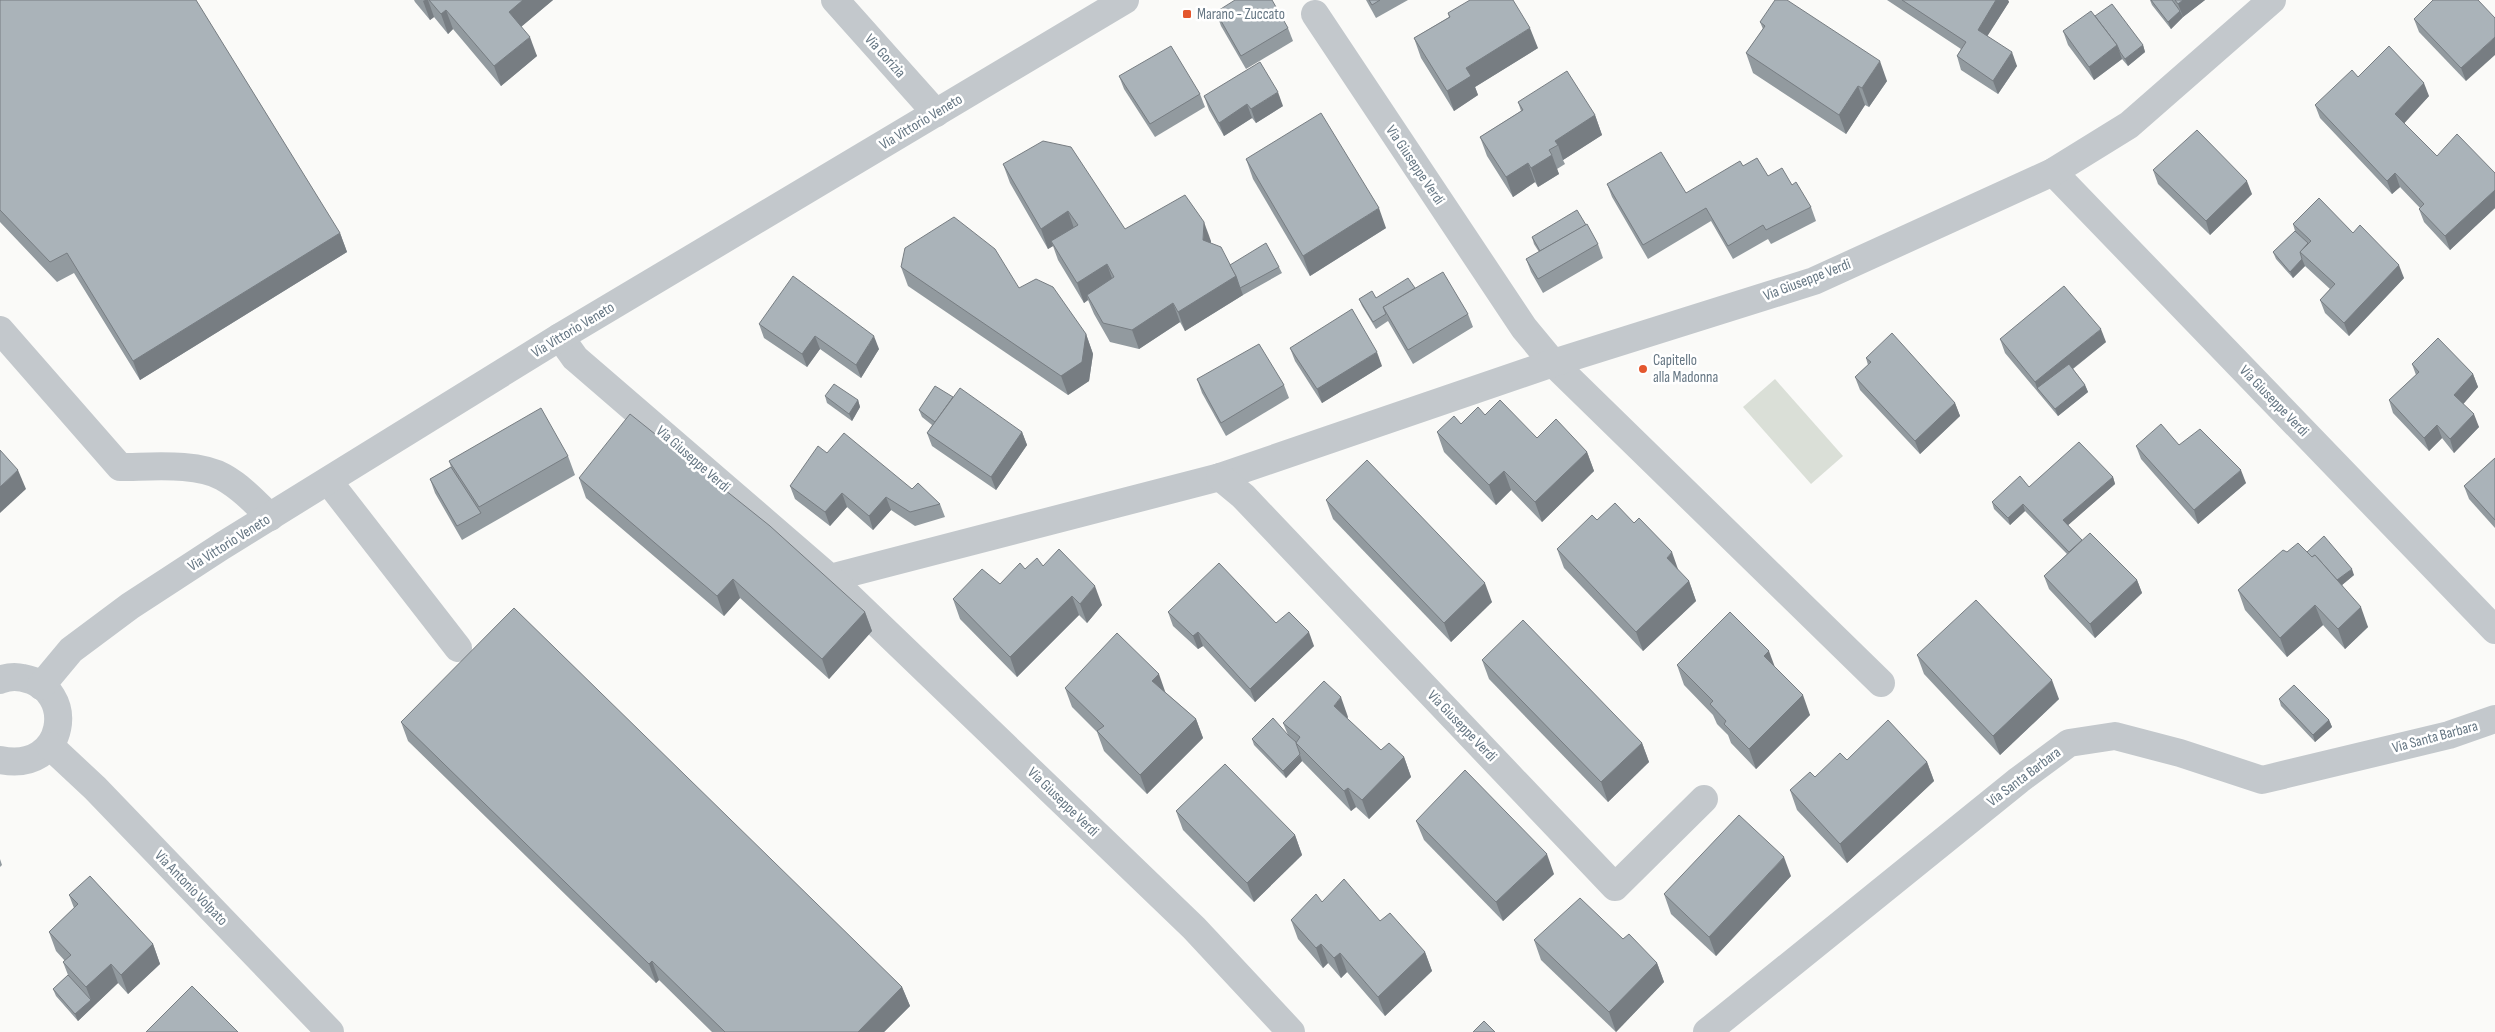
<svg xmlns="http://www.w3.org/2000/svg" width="2495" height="1032" font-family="'Sofia Sans Condensed',sans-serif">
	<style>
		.green { fill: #dadfd7 }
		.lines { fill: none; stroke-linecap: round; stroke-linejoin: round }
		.minor { stroke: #c3c8cc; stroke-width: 28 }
		.wall { fill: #929a9f }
		.shaded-wall { fill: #777d82 }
		.building { fill: #aab3b9; stroke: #777d82 }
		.poi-dot { fill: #e4572e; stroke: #fff; stroke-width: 2 }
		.labels { text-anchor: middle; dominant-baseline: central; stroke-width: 5; stroke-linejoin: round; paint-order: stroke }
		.poi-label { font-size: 15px; fill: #657683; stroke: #fff; text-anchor: start }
		.street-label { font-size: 15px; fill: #657683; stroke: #fff }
	</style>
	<rect width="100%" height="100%" fill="#fafaf8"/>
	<path class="green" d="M1775 379 1843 456 1811 484 1743 407Z"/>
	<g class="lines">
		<g class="minor">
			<path d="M835 0 936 113"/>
			<path d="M1315 14 1524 328 1553 363 1881 683"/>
			<path d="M2053 172 2495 630"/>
			<path d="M0 330 120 467C150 467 197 462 223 477 241 487 256 503 270 517"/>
			<path d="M560 337 575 358 830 578 1220 477 1553 363 1814 281 2053 172 2129 125 2272 0"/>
			<path d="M1220 477 1243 496 1615 887 1704 799"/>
			<path d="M329 482 458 648"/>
			<path d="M830 578 1194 928 1291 1032"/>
			<path d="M0 680C7 677 15 676 23 678 78 688 67 774 0 760"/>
			<path d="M41 686 71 650 130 606 222 546 560 337 1125 0"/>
			<path d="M50 746 95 788 330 1032"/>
			<path d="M1707 1032 2019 780 2069 743 2115 736 2180 753 2262 780 2449 735 2495 719"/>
		</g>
	</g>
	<g class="wall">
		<path d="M0 0 340 233 347 252 140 380 74 273 57 282 0 222Z"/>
		<path d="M414 0H553L521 27 537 56 501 86 453 29 448 34 434 17 430 20 415 2Z"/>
		<path d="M1366 0H1408L1376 18Z"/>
		<path d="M1887 0H2008L2009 2 1987 36 2017 66 1998 94 1961 70 1957 56 1961 49Z"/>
		<path d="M2150 0H2205L2183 17 2171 29 2152 5Z"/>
		<path d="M2478 0 2466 81 2419 32 2414 19Z"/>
		<path d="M1216 12 1288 28 1293 41 1246 69 1221 26Z"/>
		<path d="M1448 13 1538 48 1475 87 1478 95 1454 111 1421 58 1414 38 1449 17Z"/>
		<path d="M2095 16 2143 45 2145 52 2128 66 2122 59 2094 80 2068 45 2063 31Z"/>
		<path d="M1760 22 1887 81 1869 107 1865 105 1846 134 1753 73 1746 53 1763 29Z"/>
		<path d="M1119 76 1200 94 1205 107 1155 137 1124 89Z"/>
		<path d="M2358 77 2429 96 2404 123 2437 156 2495 173V208L2450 250 2424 222 2419 209 2420 208 2400 187 2392 194 2320 118 2315 105Z"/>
		<path d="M1204 96 1283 106 1256 123 1252 118 1224 136 1209 110Z"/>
		<path d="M1518 102 1595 115 1602 135 1563 160 1565 164 1557 169 1559 174 1538 187 1535 182 1513 197 1487 156 1480 137 1521 111Z"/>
		<path d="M1246 159 1386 228 1310 276 1253 179Z"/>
		<path d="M1003 164 1125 229 1211 241V243L1230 265 1279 267 1282 273 1243 295 1185 331 1180 322 1139 349 1110 342 1094 314 1088 300 1084 303 1058 260 1053 246 1048 249 1010 183Z"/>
		<path d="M1743 166 1792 185 1811 207 1816 221 1771 244 1768 239 1733 259 1711 221 1648 259 1612 197 1607 184 1686 193Z"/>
		<path d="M2153 170 2252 194 2210 235 2158 184Z"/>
		<path d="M2293 224 2353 233 2404 278 2349 336 2325 313 2320 300 2330 289 2305 266 2293 278 2276 259 2273 252 2295 231Z"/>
		<path d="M1532 237 1598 244 1603 258 1543 293 1531 272 1526 259 1539 252 1534 244Z"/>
		<path d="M901 267 1019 288 1086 334 1093 354 1089 381 1068 395 908 286Z"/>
		<path d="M1376 298 1468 314 1473 327 1413 364 1388 321 1376 329 1362 306 1359 299Z"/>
		<path d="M759 324 879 349 861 378 820 349 807 367 764 338Z"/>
		<path d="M2000 339 2106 342 2073 369 2085 385 2088 392 2058 416 2005 353Z"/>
		<path d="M1290 348 1382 366 1322 403 1295 361Z"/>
		<path d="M1866 358 1955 403 1960 416 1920 454 1860 390 1855 377 1868 365Z"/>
		<path d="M2412 364 2473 374 2478 387 2463 404 2479 427 2454 453 2442 438 2429 451 2393 413 2389 400 2416 375Z"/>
		<path d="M1197 379 1284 385 1289 398 1226 436 1202 393Z"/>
		<path d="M825 396 858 400 860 407 852 421 827 403Z"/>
		<path d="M953 397 1022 432 1027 445 996 490 932 446 927 433 932 425 922 417 919 410Z"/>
		<path d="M1485 415 1537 438 1587 452 1594 471 1542 522 1511 490 1496 505 1444 452 1437 432Z"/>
		<path d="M2179 445 2246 483 2198 524 2141 459 2136 446Z"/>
		<path d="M827 453 912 489 940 504 945 517 915 526 891 510 873 530 847 507 830 526 795 499 790 486Z"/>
		<path d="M568 456 575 475 462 540 435 493 430 479 451 467 449 461Z"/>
		<path d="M2495 458V528L2469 499 2464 486Z"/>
		<path d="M2113 477 2115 484 2068 525 2082 540 2137 580 2142 593 2095 638 2049 589 2044 576 2067 554 2025 511 2010 525 1994 509 1992 502 2029 487Z"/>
		<path d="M579 478 865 612 872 631 829 679 740 598 724 616 586 498Z"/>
		<path d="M1326 500 1492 602 1451 642 1333 519Z"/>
		<path d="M1557 549 1679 572 1689 581 1696 601 1643 651 1564 568Z"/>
		<path d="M2287 552H2307L2354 575 2342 585 2368 627 2345 649 2323 625 2287 657 2245 610 2238 590Z"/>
		<path d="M1043 566 1102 605 1087 623 1079 615 1017 677 960 619 953 599 1000 584 1025 569Z"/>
		<path d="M1168 612 1276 623 1314 646 1255 702 1203 646 1198 649 1173 626Z"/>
		<path d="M1917 655 2059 699 2000 755 1924 674Z"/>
		<path d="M1482 660 1642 743 1649 762 1608 802 1489 679Z"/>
		<path d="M1677 665 1775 668 1810 715 1756 769 1731 743 1728 735 1717 724 1713 715 1684 685Z"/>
		<path d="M1065 688 1165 692 1196 719 1203 738 1147 794 1104 751 1097 732 1072 707Z"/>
		<path d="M2279 699 2329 720 2332 727 2315 742 2281 706Z"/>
		<path d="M1348 717 1347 719 1381 750 1404 757 1411 777 1369 819 1356 807 1351 811 1302 761 1286 778 1254 745 1252 739 1288 735 1283 723Z"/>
		<path d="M401 722 902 987 910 1006 884 1032H712L659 980 656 983 408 741Z"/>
		<path d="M1847 760 1927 762 1934 781 1847 863 1797 810 1790 790Z"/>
		<path d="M1176 811 1295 835 1302 855 1254 902 1183 830Z"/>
		<path d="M1416 821 1554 874 1503 921 1424 840Z"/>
		<path d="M0 859 2 865 0 867Z"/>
		<path d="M1791 876 1716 956 1671 914 1664 894Z"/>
		<path d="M69 895 153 944 160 964 128 994 118 983 78 1021 56 996 53 989 68 975 63 962 65 961 56 951 49 932 74 908Z"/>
		<path d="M1322 902 1380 921 1425 952 1432 971 1385 1016 1347 972 1341 978 1328 963 1323 968 1298 939 1291 920Z"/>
		<path d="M1534 940 1657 963 1664 982 1616 1032 1541 960Z"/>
	</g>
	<g class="shaded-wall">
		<path d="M425 0H428L434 17 430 20 423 1Z"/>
		<path d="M523 0H553L516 31 509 12Z"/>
		<path d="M1996 0H2008L2009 2 1983 43 1978 30Z"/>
		<path d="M2183 0H2205L2183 17 2178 4Z"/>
		<path d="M446 10 453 29 448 34 441 14Z"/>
		<path d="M2180 11 2183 17 2171 29 2168 22Z"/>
		<path d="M1530 28 1538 48 1475 87 1478 95 1454 111 1447 91 1466 68Z"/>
		<path d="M530 37 537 56 501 86 494 66Z"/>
		<path d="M2495 37V55L2466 81 2461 68Z"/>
		<path d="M2117 45 2122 59 2094 80 2089 67Z"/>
		<path d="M2143 45 2145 52 2128 66 2125 59Z"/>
		<path d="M2012 52 2017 66 1998 94 1993 81Z"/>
		<path d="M1880 61 1887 81 1869 107 1862 88Z"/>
		<path d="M2424 83 2429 96 2400 128 2395 114Z"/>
		<path d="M1858 86 1865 105 1846 134 1839 115Z"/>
		<path d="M1278 92 1283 106 1256 123 1251 109Z"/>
		<path d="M1247 104 1252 118 1224 136 1219 123Z"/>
		<path d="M1595 115 1602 135 1563 160 1558 145 1555 141Z"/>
		<path d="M1552 155 1559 174 1538 187 1531 168Z"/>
		<path d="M1528 163 1535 182 1513 197 1506 177Z"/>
		<path d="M2395 173 2400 187 2392 194 2387 181Z"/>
		<path d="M2247 181 2252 194 2210 235 2206 221Z"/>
		<path d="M2495 190V208L2450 250 2445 236Z"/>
		<path d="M1379 208 1386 228 1310 276 1303 256Z"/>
		<path d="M1068 211 1075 231 1051 241 1053 246 1048 249 1041 229Z"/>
		<path d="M1204 222 1211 241 1210 259 1203 240Z"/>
		<path d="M340 233 347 252 140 380 133 361Z"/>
		<path d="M2302 259 2305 266 2293 278 2290 272Z"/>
		<path d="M1107 264 1114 284 1087 295 1088 300 1084 303 1077 283Z"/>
		<path d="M2399 265 2404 278 2349 336 2344 323Z"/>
		<path d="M1236 276 1243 295 1185 331 1178 312Z"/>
		<path d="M1173 303 1180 322 1139 349 1132 330Z"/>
		<path d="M2101 329 2106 342 2042 393 2037 388 2035 382Z"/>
		<path d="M1086 334 1093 354 1089 381 1068 395 1061 376Z"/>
		<path d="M815 336 820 349 807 367 802 354Z"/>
		<path d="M874 336 879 349 861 378 856 365Z"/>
		<path d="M1377 352 1382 366 1322 403 1317 389Z"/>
		<path d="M2473 374 2478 387 2459 409 2454 395Z"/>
		<path d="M2085 385 2088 392 2058 416 2055 409Z"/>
		<path d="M858 400 860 407 852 421 849 414Z"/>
		<path d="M1955 403 1960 416 1920 454 1915 441Z"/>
		<path d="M2474 414 2479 427 2454 453 2450 439Z"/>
		<path d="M2437 425 2442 438 2429 451 2424 438Z"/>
		<path d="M1022 432 1027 445 996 490 991 477Z"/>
		<path d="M1587 452 1594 471 1542 522 1535 502Z"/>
		<path d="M18 470 26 489 0 513V487Z"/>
		<path d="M2241 470 2246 483 2198 524 2194 510Z"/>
		<path d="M1504 471 1511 490 1496 505 1489 485Z"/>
		<path d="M2113 477 2115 484 2066 527 2063 520Z"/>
		<path d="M842 493 847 507 830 526 825 512Z"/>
		<path d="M886 497 891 510 873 530 869 516Z"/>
		<path d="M2023 504 2025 511 2010 525 2008 518Z"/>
		<path d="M1672 552 1679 572 1667 558Z"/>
		<path d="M2352 569 2354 575 2336 590 2333 583Z"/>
		<path d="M733 579 740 598 724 616 717 596Z"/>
		<path d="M2137 580 2142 593 2095 638 2090 624Z"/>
		<path d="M1689 581 1696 601 1643 651 1636 632Z"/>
		<path d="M1485 583 1492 602 1451 642 1444 623Z"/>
		<path d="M1095 586 1102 605 1087 623 1080 604Z"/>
		<path d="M1072 596 1079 615 1017 677 1010 657Z"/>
		<path d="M2315 605 2323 625 2287 657 2280 638Z"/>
		<path d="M2361 607 2368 627 2345 649 2338 629Z"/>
		<path d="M865 612 872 631 829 679 822 659Z"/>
		<path d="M1198 632 1203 646 1198 649 1193 636Z"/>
		<path d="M1309 632 1314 646 1255 702 1250 689Z"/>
		<path d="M1769 651 1776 670 1764 656Z"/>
		<path d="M1159 674 1166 694 1152 681Z"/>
		<path d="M2052 680 2059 699 2000 755 1993 736Z"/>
		<path d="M1803 695 1810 715 1756 769 1749 749Z"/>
		<path d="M1341 697 1348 717 1341 726 1334 706Z"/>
		<path d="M1196 719 1203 738 1147 794 1140 775Z"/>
		<path d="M2329 720 2332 727 2315 742 2313 735Z"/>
		<path d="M1642 743 1649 762 1608 802 1601 782Z"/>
		<path d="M1300 755 1302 761 1286 778 1283 771Z"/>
		<path d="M1404 757 1411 777 1369 819 1362 800Z"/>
		<path d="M1927 762 1934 781 1847 863 1840 844Z"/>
		<path d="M1348 788 1356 807 1351 811 1344 791Z"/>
		<path d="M1295 835 1302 855 1254 902 1247 883Z"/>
		<path d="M1547 854 1554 874 1503 921 1496 902Z"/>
		<path d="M1784 857 1791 876 1716 956 1709 937Z"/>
		<path d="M153 944 160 964 128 994 121 975Z"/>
		<path d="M1321 944 1328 963 1323 968 1316 948Z"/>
		<path d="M1425 952 1432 971 1385 1016 1378 997Z"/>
		<path d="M1340 953 1347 972 1341 978 1334 958Z"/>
		<path d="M652 961 659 980 656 983 649 964Z"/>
		<path d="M1657 963 1664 982 1616 1032 1609 1012Z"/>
		<path d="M111 964 118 983 78 1021 75 1014 91 1000 86 987Z"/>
		<path d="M902 987 910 1006 884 1032H858Z"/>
	</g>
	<g class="building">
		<path d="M0 0H196L340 233 133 361 67 253 50 262 0 210Z"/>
		<path d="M429 0H523L509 12 530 37 494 66 446 10 441 14Z"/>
		<path d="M1235 0H1272L1288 28 1241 56 1216 12Z"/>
		<path d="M1369 0H1380L1372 5Z"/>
		<path d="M1470 0H1513L1530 28 1466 68 1471 76 1447 91 1414 38 1450 17 1448 13Z"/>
		<path d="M1775 0H1787L1880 61 1862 88 1858 86 1839 115 1746 53 1765 26 1760 22Z"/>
		<path d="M1902 0H1996L1978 30 2012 52 1993 81 1957 56 1966 42Z"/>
		<path d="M2151 0H2172L2180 11 2168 22Z"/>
		<path d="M2175 0H2183L2178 4Z"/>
		<path d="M2433 0H2478L2495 18V37L2461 68 2414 19Z"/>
		<path d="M2112 4 2143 45 2125 59 2120 52 2117 45 2095 16Z"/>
		<path d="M2091 11 2117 45 2089 67 2063 31Z"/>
		<path d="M1171 46 1200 94 1150 124 1119 76Z"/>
		<path d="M2389 46 2424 83 2395 114 2437 156 2457 134 2495 173V190L2445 236 2419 209 2424 204 2395 173 2387 181 2315 105 2352 70 2358 77Z"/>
		<path d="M1260 62 1278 92 1251 109 1247 104 1219 123 1204 96Z"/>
		<path d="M1567 71 1595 115 1555 141 1558 145 1549 150 1552 155 1531 168 1528 163 1506 177 1480 137 1523 110 1518 102Z"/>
		<path d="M1321 113 1379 208 1303 256 1246 159Z"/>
		<path d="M2197 130 2247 181 2206 221 2153 170Z"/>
		<path d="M1043 141 1071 147 1125 229 1185 195 1204 222 1203 240 1221 247 1236 276 1178 312 1173 303 1132 330 1103 323 1087 295 1114 277 1107 264 1077 283 1051 241 1078 225 1068 211 1041 229 1003 164Z"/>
		<path d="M1661 152 1686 193 1740 161 1743 166 1757 158 1768 176 1782 168 1792 185 1796 182 1811 207 1766 230 1763 225 1728 246 1706 208 1643 245 1607 184Z"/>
		<path d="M2319 198 2353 233 2360 225 2399 265 2344 323 2320 300 2335 284 2300 252 2311 241 2293 224Z"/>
		<path d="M1577 210 1586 225 1540 251 1532 237Z"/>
		<path d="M954 217 995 249 1019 288 1036 279 1053 287 1086 334 1082 362 1061 376 901 267 905 248Z"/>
		<path d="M1587 224 1598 244 1538 279 1526 259Z"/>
		<path d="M2295 231 2308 243 2300 252 2302 259 2290 272 2273 252Z"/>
		<path d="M1266 243 1279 267 1240 288 1236 276 1230 265Z"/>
		<path d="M1443 272 1468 314 1408 350 1383 307Z"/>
		<path d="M793 276 874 336 856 365 815 336 802 354 759 324Z"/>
		<path d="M1408 278 1415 288 1383 307 1386 314 1373 322 1359 299 1372 291 1376 298Z"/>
		<path d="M2064 286 2101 329 2035 382 2000 339Z"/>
		<path d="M1352 309 1377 352 1317 389 1290 348Z"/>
		<path d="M1892 333 1955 403 1915 441 1855 377 1871 362 1866 358Z"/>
		<path d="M2438 338 2473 374 2454 395 2474 414 2450 439 2437 425 2424 438 2389 400 2419 372 2412 364Z"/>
		<path d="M1259 344 1284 385 1221 423 1197 379Z"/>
		<path d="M2069 364 2085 385 2055 409 2037 388Z"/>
		<path d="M834 384 858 400 849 414 825 396Z"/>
		<path d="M935 386 953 397 935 422 919 410Z"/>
		<path d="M960 388 1022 432 991 477 927 433Z"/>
		<path d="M1500 400 1537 438 1556 419 1587 452 1535 502 1504 471 1489 485 1437 432 1454 416 1461 424 1478 407 1485 415Z"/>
		<path d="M541 408 568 456 479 507 449 461Z"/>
		<path d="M630 414 770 526 865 612 822 659 733 579 717 596 579 478Z"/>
		<path d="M2161 424 2179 445 2200 429 2241 470 2194 510 2136 446Z"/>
		<path d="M844 433 912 489 918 483 940 504 910 512 886 497 869 516 842 493 825 512 790 486 818 446 827 453Z"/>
		<path d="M2079 442 2113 477 2063 520 2082 540 2069 552 2023 504 2008 518 1992 502 2020 476 2029 487Z"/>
		<path d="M0 450 18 470 0 487Z"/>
		<path d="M2495 458V520L2464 486Z"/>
		<path d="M1367 460 1485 583 1444 623 1326 500Z"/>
		<path d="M451 467 481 513 457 526 430 479Z"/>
		<path d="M1615 503 1634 523 1639 518 1672 552 1667 558 1689 581 1636 632 1557 549 1592 515 1597 520Z"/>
		<path d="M2090 533 2137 580 2090 624 2044 576Z"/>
		<path d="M2324 536 2352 569 2337 580 2315 555 2312 557 2307 552Z"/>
		<path d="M2298 543 2312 557 2315 555 2361 607 2338 629 2315 605 2280 638 2238 590 2283 550 2287 552Z"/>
		<path d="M1059 549 1095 586 1080 604 1072 596 1010 657 953 599 982 569 1000 584 1020 563 1025 569 1037 558 1043 566Z"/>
		<path d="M1219 563 1276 623 1289 612 1309 632 1250 689 1198 632 1193 636 1168 612Z"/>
		<path d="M1976 600 2052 680 1993 736 1917 655Z"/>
		<path d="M514 608 902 987 858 1032H725L652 961 649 964 401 722Z"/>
		<path d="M1730 612 1769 651 1764 656 1803 695 1749 749 1724 724 1726 721 1710 704 1713 701 1677 665Z"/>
		<path d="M1523 620 1642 743 1601 782 1482 660Z"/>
		<path d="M1117 633 1159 674 1152 681 1196 719 1140 775 1097 731 1104 726 1065 688Z"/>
		<path d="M1324 681 1341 697 1334 706 1381 750 1389 743 1404 757 1362 800 1348 788 1344 791 1296 743 1300 737 1283 723Z"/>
		<path d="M2294 685 2329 720 2313 735 2279 699Z"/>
		<path d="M1273 718 1288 735 1296 742V743L1300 754 1283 771 1252 739Z"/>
		<path d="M1888 720 1927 762 1840 844 1790 790 1810 772 1815 777 1840 753 1847 760Z"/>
		<path d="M1225 764 1295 835 1247 883 1176 811Z"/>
		<path d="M1465 770 1547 854 1496 902 1416 821Z"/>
		<path d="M1739 815 1784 857 1709 937 1664 894Z"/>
		<path d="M90 876 153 944 121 975 111 964 86 987 63 962 71 955 49 932 78 904 69 895Z"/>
		<path d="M1344 879 1380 921 1390 913 1425 952 1378 997 1340 953 1334 958 1321 944 1316 948 1291 920 1316 894 1322 902Z"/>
		<path d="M1580 898 1623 939 1629 934 1657 963 1609 1012 1534 940Z"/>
		<path d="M68 975 91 1000 75 1014 53 989Z"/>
		<path d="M192 986 238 1032H146Z"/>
		<path d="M1484 1021 1495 1032H1473Z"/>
	</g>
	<g class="poi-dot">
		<rect x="1182" y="9" width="10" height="10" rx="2.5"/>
		<circle cx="1643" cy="369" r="5"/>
	</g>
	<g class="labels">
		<g class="poi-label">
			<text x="1197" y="14">Marano - Zuccato</text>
			<text x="1653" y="360">Capitello<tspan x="1653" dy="17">alla Madonna</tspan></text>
		</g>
		<g class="street-label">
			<text transform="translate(885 56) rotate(48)">Via Gorizia</text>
			<text transform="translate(921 122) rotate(-31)">Via Vittorio Veneto</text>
			<text transform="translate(1415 165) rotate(56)">Via Giuseppe Verdi</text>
			<text transform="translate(1807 280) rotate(-21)">Via Giuseppe Verdi</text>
			<text transform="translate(573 330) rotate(-31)">Via Vittorio Veneto</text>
			<text transform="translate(2274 401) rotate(46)">Via Giuseppe Verdi</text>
			<text transform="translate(693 459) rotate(41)">Via Giuseppe Verdi</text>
			<text transform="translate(229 543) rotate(-32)">Via Vittorio Veneto</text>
			<text transform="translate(1462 726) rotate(46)">Via Giuseppe Verdi</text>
			<text transform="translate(2435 737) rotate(-15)">Via Santa Barbara</text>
			<text transform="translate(2024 777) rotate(-37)">Via Santa Barbara</text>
			<text transform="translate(1063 802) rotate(44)">Via Giuseppe Verdi</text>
			<text transform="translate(191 888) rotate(46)">Via Antonio Volpato</text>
		</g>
	</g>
</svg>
